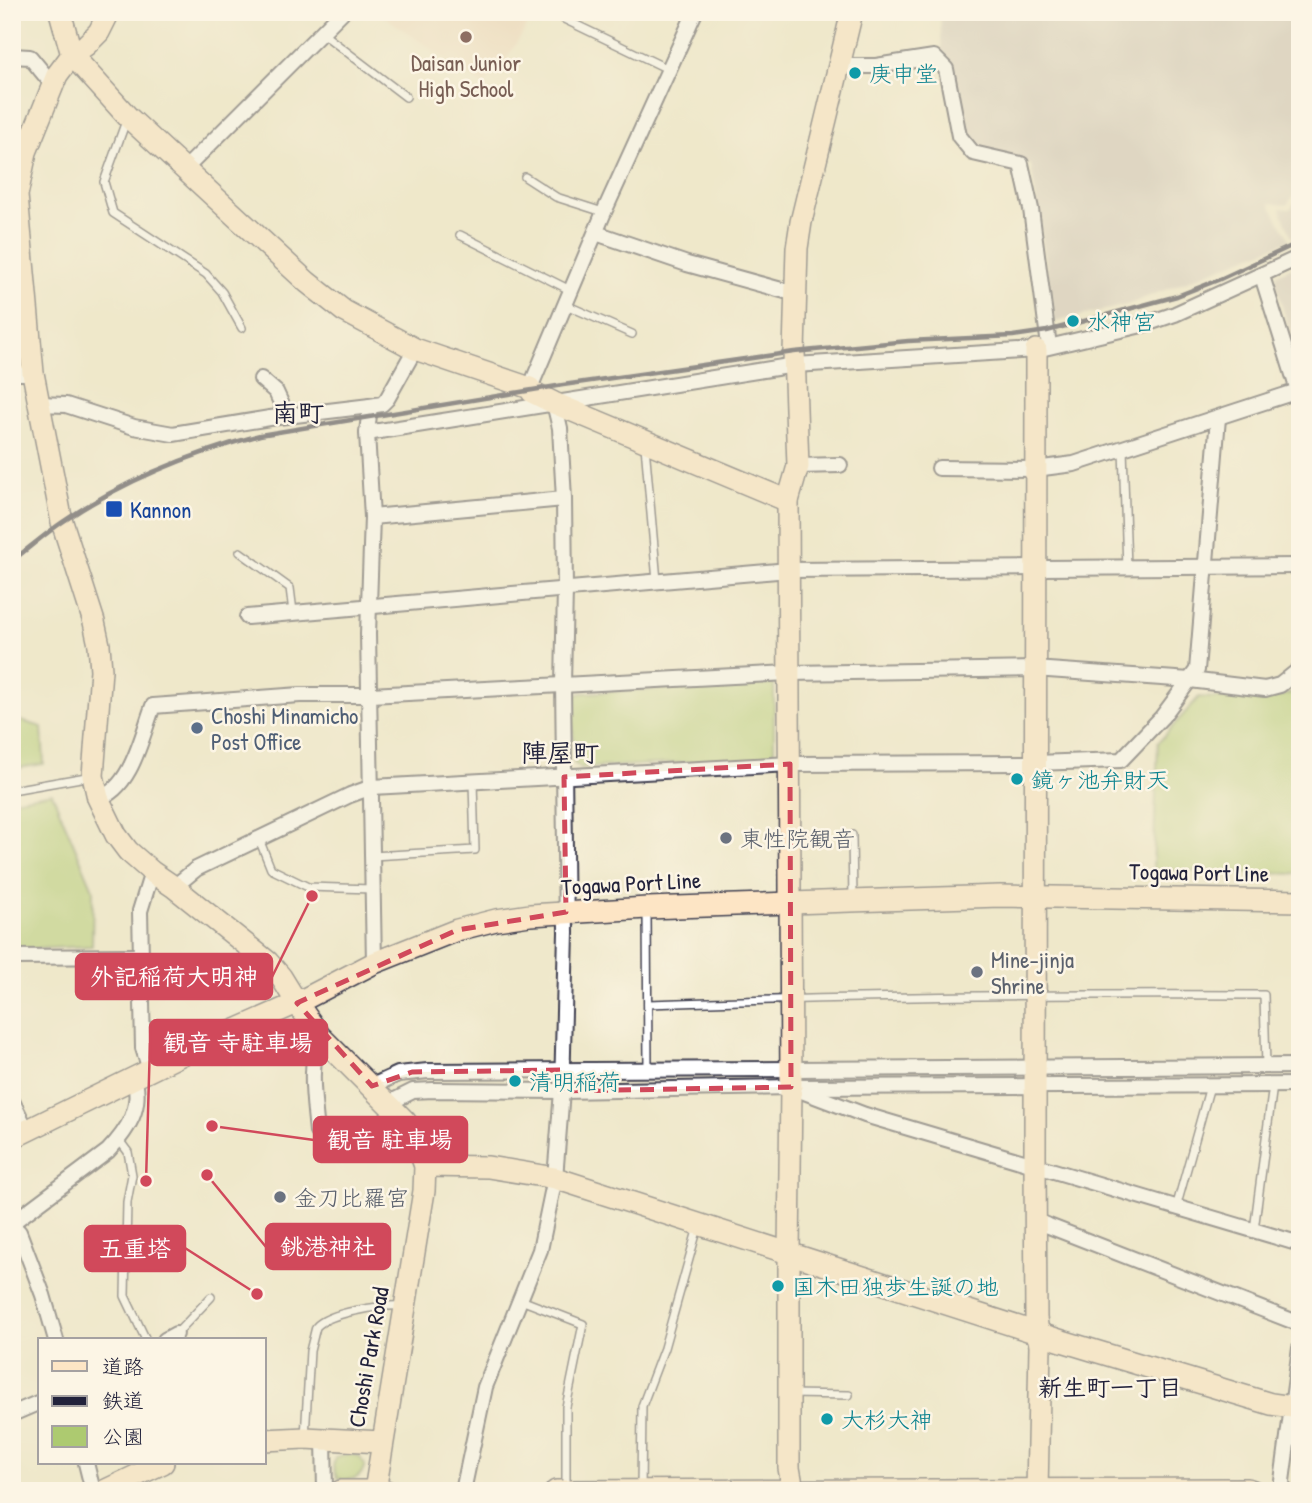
<svg xmlns="http://www.w3.org/2000/svg" width="1312" height="1503" font-family="'Patrick Hand','Klee One',sans-serif">
	<style>
		.built { fill: #eed6bb }
		.industrial { fill: #ccc2b9 }
		.green { fill: #adca70; stroke: #687656; stroke-width: 2 }
		.lines { fill: none; stroke-linecap: round; stroke-linejoin: round }
		.lane-casing { stroke: #414051; stroke-width: 10 }
		.street-casing { stroke: #414051; stroke-width: 18 }
		.secondary-casing { stroke: #414051; stroke-width: 24 }
		.lane { stroke: #fff; stroke-width: 7 }
		.street { stroke: #fff; stroke-width: 14 }
		.secondary { stroke: #fde5c5; stroke-width: 21 }
		.rail { stroke: #22223b; stroke-width: 4.5 }
		.marked { fill: none; stroke: #d1495b; stroke-width: 5; stroke-dasharray: 14 9; stroke-linejoin: round }
		.education-dot { fill: #8d6e63; stroke: #fcf5e5; stroke-width: 2.5 }
		.culture-dot { fill: #0f9aa8; stroke: #fcf5e5; stroke-width: 2.5 }
		.transit-dot { fill: #1a4fb4; stroke: #fcf5e5; stroke-width: 2.5 }
		.service-dot { fill: #5c6f8a; stroke: #fcf5e5; stroke-width: 2.5 }
		.worship-dot { fill: #6b7280; stroke: #fcf5e5; stroke-width: 2.5 }
		.labels { text-anchor: middle; dominant-baseline: central; stroke-width: 5; stroke-linejoin: round; paint-order: stroke }
		.education-label { font-size: 23px; fill: #785e54; stroke: #fcf5e5 }
		.culture-label { font-size: 23px; fill: #0d838f; stroke: #fcf5e5; text-anchor: start }
		.transit-label { font-size: 23px; fill: #164399; stroke: #fcf5e5; text-anchor: start }
		.service-label { font-size: 23px; fill: #4e5e75; stroke: #fcf5e5; text-anchor: start }
		.worship-label { font-size: 23px; fill: #5b616d; stroke: #fcf5e5; text-anchor: start }
		.street-label { font-size: 23px; fill: #22223b; stroke: #fcf5e5 }
		.neighbourhood-label { font-size: 24px; font-weight: bold; fill: #22223b; stroke: #fcf5e5 }
		.quarter-label { font-size: 26px; font-weight: bold; fill: #22223b; stroke: #fcf5e5 }
		.leader { fill: none; stroke: #d1495b; stroke-width: 2.5 }
		.callout-dot { fill: #d1495b; stroke: #fcf5e5; stroke-width: 2.5 }
		.callout { fill: #d1495b; stroke: #d1495b; stroke-width: 2.5 }
		.callout-label { font-size: 24px; text-anchor: middle; font-weight: bold; fill: #fff }
	</style>
	<rect width="100%" height="100%" fill="#fcf5e5"/>
	<filter id="ink" filterUnits="userSpaceOnUse"><feTurbulence type="fractalNoise" baseFrequency=".0143" numOctaves="2"/><feDisplacementMap in="SourceGraphic" scale="14" xChannelSelector="R" yChannelSelector="G"/><feConvolveMatrix kernelMatrix="1 2 1 2 8 2 1 2 1" color-interpolation-filters="sRGB"/></filter>
	<filter id="wash" filterUnits="userSpaceOnUse"><feTurbulence type="fractalNoise" baseFrequency=".00686" numOctaves="4" result="noise"/><feDisplacementMap in="SourceGraphic" scale="28" xChannelSelector="R" yChannelSelector="G"/><feGaussianBlur stdDeviation="1.57" result="paint"/><feColorMatrix in="noise" values="0 0 0 0 0 0 0 0 0 0 0 0 0 0 0 0 0 1.4 0 .05"/><feComposite in="paint" operator="in"/></filter>
	<g filter="url(#wash)">
		<rect width="100%" height="100%" fill="#efe8cb"/>
		<path class="built" d="M377 12H536L505 61 483 85Z"/>
		<g class="industrial">
			<path d="M940 12H1300V186L1287 205 1269 203 1290 240 1127 305 1055 322 1031 165 977 147 963 130 954 68 942 56Z"/>
			<path d="M1300 195V247L1296 248 1280 208 1290 209Z"/>
			<path d="M1300 263V368L1275 281 1277 274Z"/>
		</g>
		<g class="green">
			<path d="M12 652 14 719 42 727 44 764 12 769Z"/>
			<path d="M774 684V758L580 768 574 763 572 698 581 693Z"/>
			<path d="M1300 689V874L1153 870 1158 743 1199 697C1232 698 1270 705 1300 689Z"/>
			<path d="M52 793 93 889 92 946 12 950V800Z"/>
			<path d="M347 1454 358 1456 365 1465C362 1479 350 1482 337 1478L333 1467 335 1458Z"/>
		</g>
	</g>
	<g filter="url(#ink)">
		<g class="lines">
			<g class="lane-casing">
				<g id="lane">
					<path d="M564 19 670 70"/>
					<path d="M322 33 406 97"/>
					<path d="M126 121 104 182 113 213 206 274 222 292 242 328"/>
					<path d="M525 177 556 197 603 212"/>
					<path d="M460 235 572 291"/>
					<path d="M566 305 632 334"/>
					<path d="M645 446 657 581"/>
					<path d="M1123 449 1127 568"/>
					<path d="M240 552 290 588 293 612"/>
					<path d="M12 790 92 776"/>
					<path d="M852 835 853 899"/>
					<path d="M259 839 271 869 308 887 372 889"/>
					<path d="M372 856 475 850 473 782"/>
					<path d="M647 910 648 1070"/>
					<path d="M648 1004C853 996 1058 994 1264 995L1266 1066"/>
					<path d="M119 1140 128 1152 132 1175 127 1202 125 1296 146 1340"/>
					<path d="M1176 1208 1210 1086"/>
					<path d="M1254 1230 1273 1085"/>
					<path d="M521 1300 583 1324 566 1407V1489"/>
					<path d="M176 1334 211 1297"/>
					<path d="M790 1394 849 1395"/>
					<path d="M305 1437 310 1351 316 1327C329 1312 382 1305 402 1306"/>
					<path d="M641 1490 642 1406 664 1348 698 1227"/>
				</g>
			</g>
			<g class="street-casing">
				<g id="street">
					<path d="M12 56 30 57 53 85"/>
					<path d="M838 66H876L934 57 946 69 959 136 973 153 1021 164 1031 209 1049 346"/>
					<path d="M184 170 342 12"/>
					<path d="M596 233 687 264 796 294"/>
					<path d="M1262 276 1300 397"/>
					<path d="M12 373H33"/>
					<path d="M261 379 276 392 287 416"/>
					<path d="M530 388 604 212 695 12"/>
					<path d="M39 404 66 405 134 427 173 434 270 418 370 406"/>
					<path d="M367 433 795 365 1036 350 1146 324 1175 314 1300 257"/>
					<path d="M798 466 840 465"/>
					<path d="M939 468 1035 469 1074 464 1298 391"/>
					<path d="M372 517 564 499"/>
					<path d="M247 617 789 570 1300 566"/>
					<path d="M98 798C131 790 142 735 153 706L300 695H370L789 673 1034 669 1190 680 1265 689 1280 685 1300 669"/>
					<path d="M174 887 196 869 350 795 372 787 790 764 1035 763 1121 760 1162 717 1197 670 1218 418"/>
					<path d="M12 957 140 956"/>
					<path d="M374 963 368 634 372 517 367 433 370 406 382 404 387 399 415 349"/>
					<path d="M150 1070 143 1048 140 911 152 872"/>
					<path d="M372 1086 398 1074 428 1071 1300 1066"/>
					<path d="M799 1090 865 1115 1300 1244"/>
					<path d="M12 1101 27 1131"/>
					<path d="M389 1103 413 1091 433 1090 562 1091 791 1087 1300 1085"/>
					<path d="M317 1132C314 1099 308 1067 320 1036"/>
					<path d="M1036 1221 1300 1324"/>
					<path d="M12 1223 108 1151C128 1130 143 1107 134 1078"/>
					<path d="M12 1225 19 1232 43 1295 56 1340"/>
					<path d="M165 1340 176 1334"/>
					<path d="M12 1414 40 1402"/>
					<path d="M324 1438 325 1491"/>
					<path d="M86 1463 93 1491"/>
					<path d="M463 1491 485 1387 540 1250 555 1178 562 1091 566 932 563 684 565 589 564 499 560 428 554 403"/>
					<path d="M1283 1491 1282 1481 1300 1348"/>
				</g>
			</g>
			<g class="secondary-casing">
				<g id="secondary">
					<path d="M60 12 72 55 128 117 307 282 344 311 415 349 530 388 532 392 554 403 788 501"/>
					<path d="M109 12 99 32 86 45 72 55 57 75 26 152 17 195 33 373 39 404 62 522 94 622 99 645 101 670 93 776 98 798 116 835 128 851 152 872 174 887 268 962 281 977 297 1003 320 1036 405 1121 414 1136 425 1166 424 1191 375 1491"/>
					<path d="M1036 350 1035 1165 1036 1318 1040 1346 1037 1491"/>
					<path d="M12 1138 197 1047 297 1003 374 963 457 930 496 920 530 915 647 908 1000 896 1300 901"/>
					<path d="M425 1166 488 1167 555 1178 1062 1341 1271 1404 1300 1408"/>
					<path d="M264 1440 305 1438 382 1442"/>
					<path d="M793 1490 789 1468V1253L791 1087 788 501 798 466 794 352 797 248 801 222 852 12"/>
					<path d="M104 1491 163 1463"/>
					<path d="M341 1491H386"/>
					<path d="M556 1491 1247 1489 1253 1491"/>
				</g>
			</g>
			<use href="#lane" class="lane"/>
			<use href="#street" class="street"/>
			<use href="#secondary" class="secondary"/>
			<path class="rail" d="M12 561C29 548 46 533 64 521 124 480 190 454 260 435L563 385 794 352 908 341 1013 336 1047 331 1177 296 1218 280 1300 242"/>
		</g>
	</g>
	<path d="M0 0H1312V1503H0ZM790 764 791 1087 562 1091V1070L412 1072 372 1086 297 1003 457 930 566 912 564 777Z" fill="#efe8cb" fill-opacity=".55" fill-rule="evenodd"/>
	<path class="marked" d="M790 764 791 1087 562 1091V1070L412 1072 372 1086 297 1003 457 930 566 912 564 777Z"/>
	<circle class="education-dot" cx="466" cy="37" r="7"/>
	<g class="culture-dot">
		<circle cx="855" cy="73" r="7"/>
		<circle cx="1073" cy="321" r="7"/>
		<circle cx="1017" cy="779" r="7"/>
		<circle cx="515" cy="1081" r="7"/>
		<circle cx="778" cy="1286" r="7"/>
		<circle cx="827" cy="1419" r="7"/>
	</g>
	<rect class="transit-dot" x="105" y="500" width="18" height="18" rx="3.5"/>
	<circle class="service-dot" cx="197" cy="728" r="7"/>
	<g class="worship-dot">
		<circle cx="726" cy="838" r="7"/>
		<circle cx="977" cy="972" r="7"/>
		<circle cx="280" cy="1197" r="7"/>
	</g>
	<g class="labels">
		<g class="education-label">
			<text x="466" y="62">Daisan Junior<tspan x="466" dy="26">High School</tspan></text>
		</g>
		<g class="culture-label">
			<text x="869" y="73">庚申堂</text>
			<text x="1087" y="321">水神宮</text>
			<text x="1031" y="779">鏡ヶ池弁財天</text>
			<text x="529" y="1081">清明稲荷</text>
			<text x="792" y="1286">国木田独歩生誕の地</text>
			<text x="841" y="1419">大杉大神</text>
		</g>
		<g class="transit-label">
			<text x="130" y="509">Kannon</text>
		</g>
		<g class="service-label">
			<text x="211" y="715">Choshi Minamicho<tspan x="211" dy="26">Post Office</tspan></text>
		</g>
		<g class="worship-label">
			<text x="740" y="838">東性院観音</text>
			<text x="991" y="959">Mine-jinja<tspan x="991" dy="26">Shrine</tspan></text>
			<text x="294" y="1197">金刀比羅宮</text>
		</g>
		<g class="street-label">
			<text transform="translate(1199 872) rotate(1)">Togawa Port Line</text>
			<text transform="translate(631 883) rotate(-3)">Togawa Port Line</text>
			<text transform="translate(368 1357) rotate(-80)">Choshi Park Road</text>
		</g>
		<g class="neighbourhood-label">
			<text x="1110" y="1387">新生町一丁目</text>
		</g>
		<g class="quarter-label">
			<text x="298" y="412">南町</text>
			<text x="560" y="752">陣屋町</text>
		</g>
	</g>
	<path class="leader" d="M312 896L272 977M146 1181L150 1043M212 1126L314 1140M207 1175L266 1247M257 1294L185 1248"/>
	<g class="callout-dot">
		<circle cx="312" cy="896" r="7"/>
		<circle cx="146" cy="1181" r="7"/>
		<circle cx="212" cy="1126" r="7"/>
		<circle cx="207" cy="1175" r="7"/>
		<circle cx="257" cy="1294" r="7"/>
	</g>
	<g class="callout">
		<rect x="76" y="954" width="196" height="45" rx="7"/>
		<rect x="150" y="1020" width="177" height="45" rx="7"/>
		<rect x="314" y="1117" width="153" height="45" rx="7"/>
		<rect x="266" y="1224" width="124" height="45" rx="7"/>
		<rect x="85" y="1226" width="100" height="45" rx="7"/>
	</g>
	<g class="callout-label">
		<text x="174" y="985">外記稲荷大明神</text>
		<text x="238" y="1051">観音 寺駐車場</text>
		<text x="390" y="1148">観音 駐車場</text>
		<text x="328" y="1255">銚港神社</text>
		<text x="135" y="1257">五重塔</text>
	</g>
	<rect width="1312" height="1503" fill="none" stroke="#fcf5e5" stroke-width="42"/>
	<rect x="38" y="1338" width="228" height="126" fill="#fcf5e5" stroke="#a5a1a1" stroke-width="2"/>
	<rect x="52" y="1361" width="35" height="10" fill="#fde5c5" stroke="#a5a1a1" stroke-width="2"/>
	<text x="102" y="1374" font-size="21" fill="#22223b">道路</text>
	<rect x="52" y="1396" width="35" height="10" fill="#22223b" stroke="#a5a1a1" stroke-width="2"/>
	<text x="102" y="1408" font-size="21" fill="#22223b">鉄道</text>
	<rect x="52" y="1426" width="35" height="21" fill="#adca70" stroke="#a5a1a1" stroke-width="2"/>
	<text x="102" y="1444" font-size="21" fill="#22223b">公園</text>
</svg>
